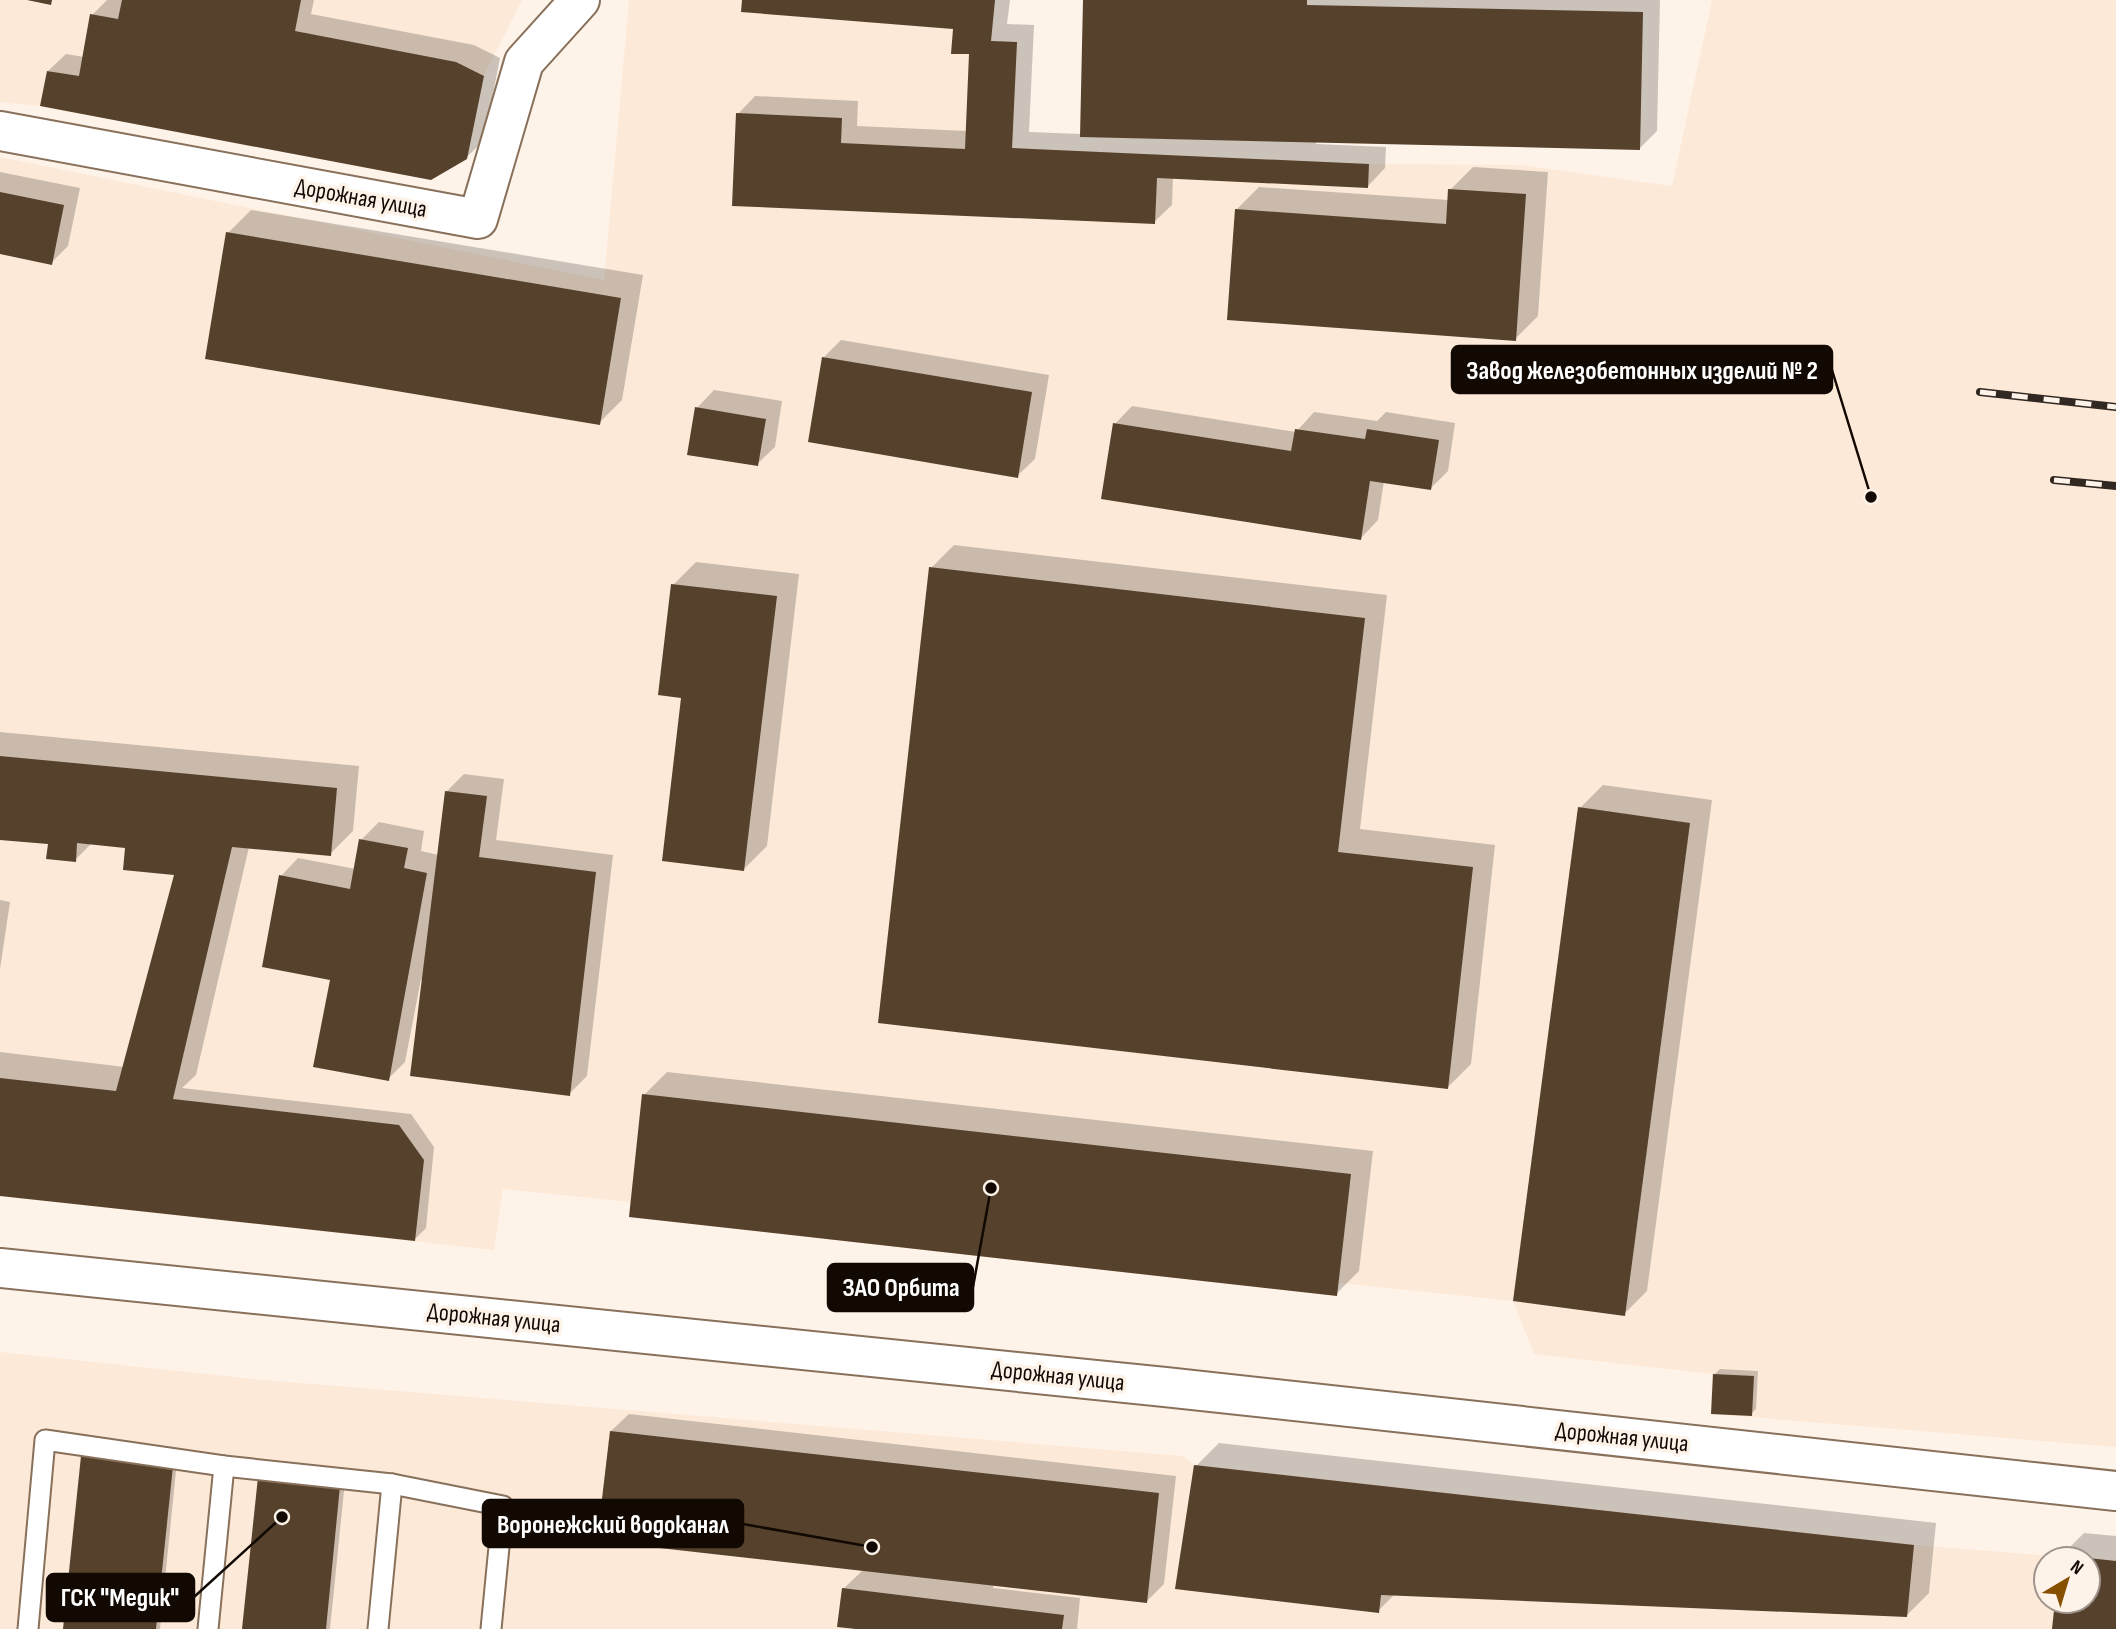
<svg xmlns="http://www.w3.org/2000/svg" width="2116" height="1629" font-family="'Sofia Sans Condensed',sans-serif">
	<style>
		.built { fill: #fde9d7; fill-rule: evenodd }
		.shadow { fill: #0003 }
		.building { fill: #56412c }
		.lines { fill: none; stroke-linecap: round; stroke-linejoin: round }
		.service-casing { stroke: #88705a; stroke-width: 23 }
		.minor-casing { stroke: #88705a; stroke-width: 42 }
		.service { stroke: #fff; stroke-width: 19 }
		.minor { stroke: #fff; stroke-width: 38 }
		.rail-casing { stroke: #312821; stroke-width: 8 }
		.rail { stroke: #fef3e9; stroke-width: 5; stroke-dasharray: 16; stroke-linecap: butt }
		.labels { text-anchor: middle; dominant-baseline: central; stroke-width: 7; stroke-linejoin: round; paint-order: stroke }
		.street-label { font-size: 24px; fill: #120903; stroke: #fef3e9 }
		.leader { fill: none; stroke: #120903; stroke-width: 2.5 }
		.callout-dot { fill: #120903; stroke: #fef3e9; stroke-width: 2.5 }
		.callout { fill: #120903; stroke: #120903; stroke-width: 2.5 }
		.callout-label { font-size: 26px; text-anchor: middle; font-weight: bold; fill: #fff }
	</style>
	<rect width="100%" height="100%" fill="#fef3e9"/>
	<g class="built">
		<path d="M0 0H522L431 180 40 106 0 102Z"/>
		<path d="M629 0H995L991 41 1017 42 1013 148 1369 164 1520 165 1672 186 1712 0H2116V1447L1711 1414 1712 1374 1534 1354 1513 1301 1339 1283 1337 1296 629 1217 630 1202 503 1189 494 1250 0 1196V157L604 280Z"/>
		<path d="M0 1352 264 1380 1183 1456 1195 1465 1914 1545 2116 1561V1629H0ZM2046 1559H2088V1601H2046Z"/>
	</g>
	<g class="shadow">
		<path d="M107 0H314L311 14 474 45 500 58 484 140 466 158 48 71 66 54 84 57 92 15Z"/>
		<path d="M744 0H1010L1007 24 1034 25 1029 132 1082 134 1084 0H1660L1657 131 1640 148 1316 141V144L1386 147 1385 168 1368 186 1173 177 1172 205 1154 222 734 204 738 114 755 96 858 101 857 126 967 131 970 52 955 28Z"/>
		<path d="M1473 167 1548 172 1538 316 1515 339 1236 210 1259 187 1449 200 1450 190Z"/>
		<path d="M0 172 80 188 68 246 51 263 0 253Z"/>
		<path d="M251 210 643 275 622 400 599 423 228 233Z"/>
		<path d="M841 340 1049 375 1035 459 1017 476 824 357Z"/>
		<path d="M714 390 782 401 775 447 757 464 697 408Z"/>
		<path d="M1132 406 1296 432 1314 412 1377 421 1386 412 1455 423 1448 471 1431 488 1384 481 1378 520 1361 538 1115 424Z"/>
		<path d="M954 545 1387 595 1360 829 1495 845 1471 1064 1448 1087 931 568Z"/>
		<path d="M696 562 799 574 767 846 744 869 683 697 673 585Z"/>
		<path d="M0 732 359 766 353 831 330 854 249 847 196 1075 182 1088 411 1114 434 1147 426 1228 414 1240 0 1194V1052L125 1067 176 873 127 846 92 843 75 860 50 843 0 838Z"/>
		<path d="M464 774 504 779 496 840 613 855 587 1076 569 1094 421 979 405 1062 388 1079 332 978 281 876 298 858 356 869 361 840 379 822 424 831 421 851 439 855 446 792Z"/>
		<path d="M1603 785 1712 800 1647 1291 1624 1314 1580 808Z"/>
		<path d="M0 900 10 902 0 969Z"/>
		<path d="M667 1072 1373 1151 1359 1271 1336 1294 644 1095Z"/>
		<path d="M1720 1369 1758 1371 1756 1409 1751 1414 1714 1375Z"/>
		<path d="M629 1414 1176 1476 1164 1584 1146 1602 994 1584 993 1588 1080 1598 1077 1629H871L843 1589 863 1570 611 1431Z"/>
		<path d="M1219 1443 1936 1523 1929 1593 1906 1616 1395 1594 1378 1611 1196 1466Z"/>
		<path d="M88 1452 177 1461 160 1629H65L83 1457Z"/>
		<path d="M260 1477 345 1481 330 1629H244Z"/>
		<path d="M2084 1533 2116 1536V1629H2054L2057 1601H2088V1559H2061V1556Z"/>
	</g>
	<g class="building">
		<path d="M27 0H52L51 5Z"/>
		<path d="M122 0H301L295 31 456 62 484 76 467 159 431 180 40 106 47 71 79 76 90 14 118 19Z"/>
		<path d="M742 0H995L991 41 1017 42 1012 148 1369 164 1368 188 1157 178 1155 224 732 206 736 113 842 118 841 143 965 149 969 54H951L953 29 741 12Z"/>
		<path d="M1083 0H1307V5L1643 12 1640 150 1080 137Z"/>
		<path d="M1448 189 1526 194 1516 341 1227 320 1235 209 1446 224Z"/>
		<path d="M0 192 64 205 52 265 0 254Z"/>
		<path d="M226 232 621 298 600 425 205 359Z"/>
		<path d="M822 357 1032 392 1018 478 808 442Z"/>
		<path d="M695 407 766 419 758 466 687 455Z"/>
		<path d="M1113 423 1291 451 1295 429 1365 439 1367 429 1439 440 1431 490 1370 481 1361 540 1101 499Z"/>
		<path d="M929 567 1365 618 1338 852 1473 867 1448 1089 878 1023Z"/>
		<path d="M671 584 777 596 744 871 662 861 681 698 658 695Z"/>
		<path d="M0 756 337 788 331 856 232 847 173 1099 399 1125 424 1160 415 1241 0 1196V1078L116 1091 174 875 123 870 125 848 77 843 76 862 46 859 48 844 0 840Z"/>
		<path d="M445 791 487 796 479 857 596 872 570 1096 410 1076Z"/>
		<path d="M1578 807 1690 823 1625 1316 1513 1301Z"/>
		<path d="M359 839 408 848 404 868 427 873 389 1081 313 1067 330 980 262 967 279 875 350 889Z"/>
		<path d="M642 1094 1351 1174 1337 1296 629 1217Z"/>
		<path d="M1713 1374 1754 1376 1752 1416 1711 1414Z"/>
		<path d="M610 1431 1159 1493 1147 1603 597 1541Z"/>
		<path d="M81 1456 173 1466 156 1629H63Z"/>
		<path d="M1194 1465 1914 1545 1907 1617 1381 1595 1379 1613 1175 1589Z"/>
		<path d="M258 1477 340 1486 326 1629H242Z"/>
		<path d="M2088 1558 2116 1561V1629H2052L2055 1601H2088Z"/>
		<path d="M842 1588 1064 1615 1062 1629H856L837 1627Z"/>
	</g>
	<g class="lines">
		<g class="service-casing">
			<g id="service">
				<path d="M28 1629 45 1440 224 1466 392 1484 503 1506 491 1629"/>
				<path d="M208 1629 224 1466"/>
				<path d="M378 1629 392 1484"/>
			</g>
		</g>
		<g class="minor-casing">
			<g id="minor">
				<path d="M0 131 478 219 524 62 580 0"/>
				<path d="M0 1268 1165 1387 2116 1491"/>
			</g>
		</g>
		<use href="#service" class="service"/>
		<use href="#minor" class="minor"/>
		<g class="rail-casing">
			<g id="rail">
				<path d="M1980 392 2116 407"/>
				<path d="M2054 480 2116 486"/>
			</g>
		</g>
		<use href="#rail" class="rail"/>
	</g>
	<g class="labels">
		<g class="street-label">
			<text transform="translate(361 198) rotate(10)">Дорожная улица</text>
			<text transform="translate(494 1318) rotate(6)">Дорожная улица</text>
			<text transform="translate(1058 1376) rotate(6)">Дорожная улица</text>
			<text transform="translate(1622 1437) rotate(6)">Дорожная улица</text>
		</g>
	</g>
	<path class="leader" d="M1871 497L1832 370M991 1188L973 1287M872 1547L743 1524M282 1517L194 1597"/>
	<g class="callout-dot">
		<circle cx="1871" cy="497" r="7"/>
		<circle cx="991" cy="1188" r="7"/>
		<circle cx="872" cy="1547" r="7"/>
		<circle cx="282" cy="1517" r="7"/>
	</g>
	<g class="callout">
		<rect x="1452" y="346" width="380" height="47" rx="7"/>
		<rect x="828" y="1264" width="145" height="47" rx="7"/>
		<rect x="483" y="1500" width="260" height="47" rx="7"/>
		<rect x="47" y="1574" width="147" height="47" rx="7"/>
	</g>
	<g class="callout-label">
		<text x="1642" y="379">Завод железобетонных изделий № 2</text>
		<text x="901" y="1296">ЗАО Орбита</text>
		<text x="613" y="1533">Воронежский водоканал</text>
		<text x="120" y="1606">ГСК "Медик"</text>
	</g>
	<g transform="translate(2067 1580) rotate(38)"><circle r="33" fill="#fef3e9" stroke="#a0958d" stroke-width="2"/>
	<path d="M0-5L12 26L0 18L-12 26Z" fill="#874f00"/>
	<text y="-10" font-size="19" font-weight="bold" text-anchor="middle" fill="#120903">N</text>
	</g>
</svg>
